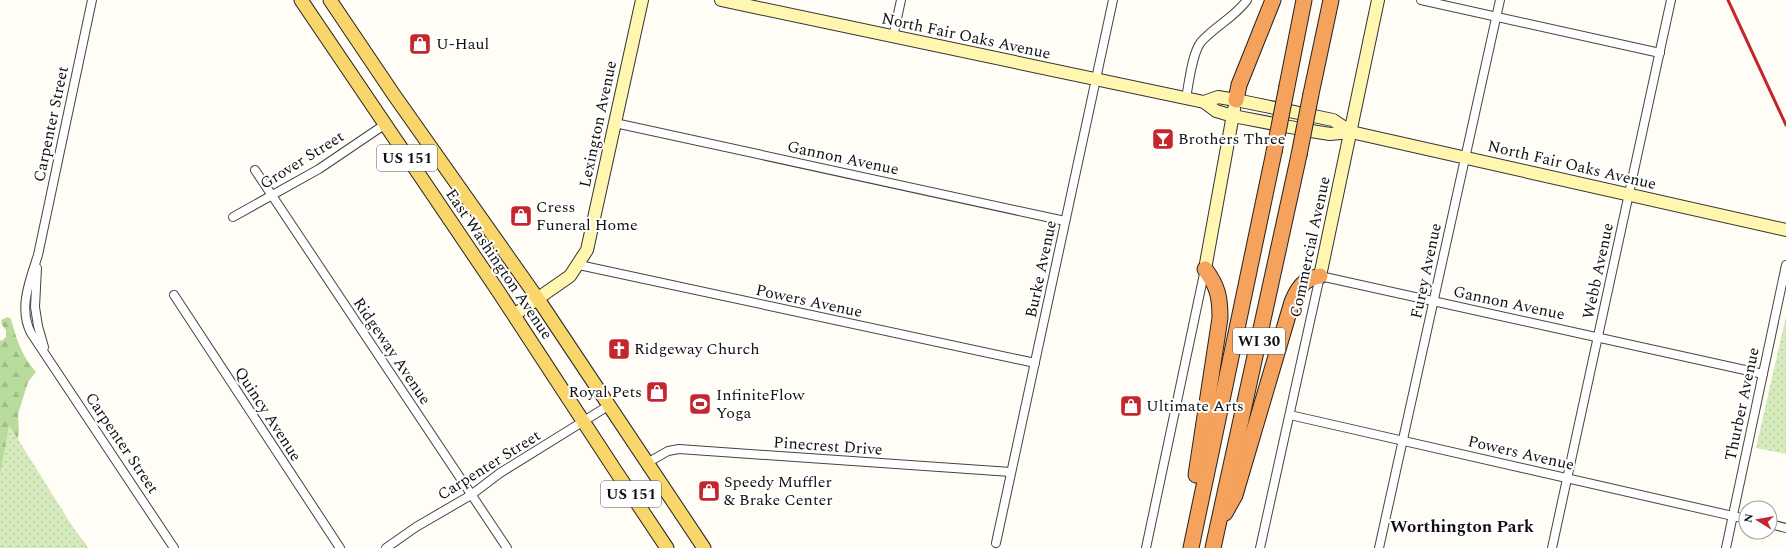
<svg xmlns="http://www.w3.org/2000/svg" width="1786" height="548" font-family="Spectral,serif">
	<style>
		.forest { fill: url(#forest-firs) }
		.park { fill: url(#park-dots) }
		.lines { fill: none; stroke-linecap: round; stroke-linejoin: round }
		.street-casing { stroke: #444; stroke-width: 10 }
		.secondary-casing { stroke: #333; stroke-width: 14 }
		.primary-casing { stroke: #222; stroke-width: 15 }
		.highway-casing { stroke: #222; stroke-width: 17 }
		.street { stroke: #fff; stroke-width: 8 }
		.secondary { stroke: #fff6b0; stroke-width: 12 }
		.primary { stroke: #f9d66b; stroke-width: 13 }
		.highway { stroke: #f5a25d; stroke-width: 15 }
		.rail { stroke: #c4262e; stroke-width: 3 }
		.highway-bridge-casing { stroke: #222; stroke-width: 17; stroke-linecap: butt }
		.highway-bridge { stroke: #f5a25d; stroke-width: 15 }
		.labels { text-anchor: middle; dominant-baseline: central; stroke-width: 4; stroke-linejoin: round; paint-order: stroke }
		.shield { fill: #fff; stroke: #585858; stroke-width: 1 }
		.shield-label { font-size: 15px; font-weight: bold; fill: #111 }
		.street-label { font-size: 16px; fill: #111; stroke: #fff }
		.poi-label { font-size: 16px; fill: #111; stroke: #fff; text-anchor: start }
		.neighbourhood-label { font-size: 17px; font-weight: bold; fill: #111; stroke: #fff }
	</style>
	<defs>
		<pattern id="forest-firs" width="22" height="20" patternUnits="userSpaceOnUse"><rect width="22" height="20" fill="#b9dc9c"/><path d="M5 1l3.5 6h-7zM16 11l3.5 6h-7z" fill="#9ebc85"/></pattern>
		<pattern id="park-dots" width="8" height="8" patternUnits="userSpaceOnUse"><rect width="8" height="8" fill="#d5ebbd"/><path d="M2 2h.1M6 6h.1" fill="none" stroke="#b6c8a1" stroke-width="1.8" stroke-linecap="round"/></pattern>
	</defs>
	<rect width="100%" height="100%" fill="#fffdf5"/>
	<path class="forest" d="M8 317 11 319C16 338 22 357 36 372L28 382 18 414 19 433 16 444 36 478 88 548H0V340L2 341 6 337V330L2 325 1 320Z"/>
	<g class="park">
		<path d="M1786 316V454L1756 448Z"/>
		<path d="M9 425 86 548H0V474Z"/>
	</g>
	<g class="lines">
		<g class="street-casing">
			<g id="street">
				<path d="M92 0 38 255C30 280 18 308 31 333L174 548"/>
				<path d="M1421 0 1660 53"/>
				<path d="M893 37 901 0"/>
				<path d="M1186 98C1189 83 1192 53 1201 42 1215 26 1235 17 1247 0"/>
				<path d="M615 123 1065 221"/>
				<path d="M255 170 507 548"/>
				<path d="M233 217 319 169 384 125"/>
				<path d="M579 265 1035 363"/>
				<path d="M37 268 35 307 38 326 44 347"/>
				<path d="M174 295 340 548"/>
				<path d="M1290 415 1746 519"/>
				<path d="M647 463 668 451 679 449 1011 472"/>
				<path d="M1770 524 1786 528"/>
				<path d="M996 543 1113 0"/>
				<path d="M386 548 416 527 471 495 500 473 608 406"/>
				<path d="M1146 548 1205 269"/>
				<path d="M1260 548 1320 276 1763 374"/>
				<path d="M1379 548 1500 0"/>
				<path d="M1552 548 1671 0"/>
				<path d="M1726 548 1786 265"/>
			</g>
		</g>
		<g class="secondary-casing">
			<g id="secondary">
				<path d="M721 0 1204 102 1216 111 1233 116 1311 131 1330 134 1351 132 1786 230"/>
				<path d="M1204 102 1218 97 1236 100 1333 120 1351 132"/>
				<path d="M1205 269 1234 109"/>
				<path d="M1320 276 1378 0"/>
				<path d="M514 315 570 276 587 250 642 0"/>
			</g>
		</g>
		<g class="primary-casing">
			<g id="primary">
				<path d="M301 0 498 291 615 470 667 548"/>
				<path d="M330 0 394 95 538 299 704 548"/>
			</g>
		</g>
		<g class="highway-casing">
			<g id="highway">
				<path d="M1287 86 1304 0"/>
				<path d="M1311 94 1331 0"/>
				<path d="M1236 100 1239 85 1273 0"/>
				<path d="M1196 475 1220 318C1220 297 1218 287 1205 269"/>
				<path d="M1225 513 1235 495 1292 302C1298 287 1304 279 1320 276"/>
				<path d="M1191 548 1274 152"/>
				<path d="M1213 548 1299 155"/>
			</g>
		</g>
		<use href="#street" class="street"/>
		<use href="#secondary" class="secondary"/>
		<use href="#primary" class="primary"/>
		<use href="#highway" class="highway"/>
		<path class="rail" d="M1728 0 1786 125"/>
		<g class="highway-bridge-casing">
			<g id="highway-bridge">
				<path d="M1274 152 1287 86"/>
				<path d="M1299 155 1311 94"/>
			</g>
		</g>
		<use href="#highway-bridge" class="highway-bridge"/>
	</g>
	<defs>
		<g id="shop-square" transform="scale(1.15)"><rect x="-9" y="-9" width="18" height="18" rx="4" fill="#c4262e" stroke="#fff"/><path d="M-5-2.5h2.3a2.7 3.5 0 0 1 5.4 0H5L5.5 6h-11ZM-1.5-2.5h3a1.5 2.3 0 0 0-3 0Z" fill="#fff"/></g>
		<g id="bar-square" transform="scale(1.15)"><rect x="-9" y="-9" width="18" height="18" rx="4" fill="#c4262e" stroke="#fff"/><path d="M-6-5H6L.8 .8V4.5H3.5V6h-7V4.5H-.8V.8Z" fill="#fff"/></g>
		<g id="church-square" transform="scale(1.15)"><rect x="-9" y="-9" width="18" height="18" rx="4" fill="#c4262e" stroke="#fff"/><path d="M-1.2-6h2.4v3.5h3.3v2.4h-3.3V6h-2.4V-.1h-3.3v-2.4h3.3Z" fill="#fff"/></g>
		<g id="stadium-square" transform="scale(1.15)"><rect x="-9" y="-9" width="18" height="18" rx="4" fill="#c4262e" stroke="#fff"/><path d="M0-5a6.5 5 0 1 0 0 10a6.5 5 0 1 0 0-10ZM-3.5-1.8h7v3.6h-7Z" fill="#fff"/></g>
	</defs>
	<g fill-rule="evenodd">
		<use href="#shop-square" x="420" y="44"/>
		<use href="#bar-square" x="1163" y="139"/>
		<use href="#shop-square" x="521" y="216"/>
		<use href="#church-square" x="619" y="349"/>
		<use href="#shop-square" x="657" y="392"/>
		<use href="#stadium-square" x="700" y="404"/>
		<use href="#shop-square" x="1131" y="406"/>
		<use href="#shop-square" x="709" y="491"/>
	</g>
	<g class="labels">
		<g class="shield">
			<rect x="377" y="145" width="60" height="26" rx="3"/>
			<rect x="1233" y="328" width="52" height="26" rx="3"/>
			<rect x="601" y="481" width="60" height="26" rx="3"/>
		</g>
		<g class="shield-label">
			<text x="407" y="158">US 151</text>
			<text x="1259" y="341">WI 30</text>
			<text x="631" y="494">US 151</text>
		</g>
		<g class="street-label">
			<text transform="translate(966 36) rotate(12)">North Fair Oaks Avenue</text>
			<text transform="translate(51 124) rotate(-78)">Carpenter Street</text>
			<text transform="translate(598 124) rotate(-78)">Lexington Avenue</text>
			<text transform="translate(843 158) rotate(12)">Gannon Avenue</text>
			<text transform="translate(302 160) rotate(-32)">Grover Street</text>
			<text transform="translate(1572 165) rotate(13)">North Fair Oaks Avenue</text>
			<text transform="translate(1310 247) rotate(-78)">Commercial Avenue</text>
			<text transform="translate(499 264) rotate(56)">East Washington Avenue</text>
			<text transform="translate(1041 269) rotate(-78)">Burke Avenue</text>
			<text transform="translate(1426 271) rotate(-78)">Furey Avenue</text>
			<text transform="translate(1598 271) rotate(-78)">Webb Avenue</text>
			<text transform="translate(809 301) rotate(12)">Powers Avenue</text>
			<text transform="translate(1509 303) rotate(12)">Gannon Avenue</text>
			<text transform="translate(392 351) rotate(56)">Ridgeway Avenue</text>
			<text transform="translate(1742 404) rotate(-78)">Thurber Avenue</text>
			<text transform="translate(268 414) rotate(57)">Quincy Avenue</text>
			<text transform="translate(122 443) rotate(56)">Carpenter Street</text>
			<text transform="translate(828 446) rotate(4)">Pinecrest Drive</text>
			<text transform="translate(1521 453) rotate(13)">Powers Avenue</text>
			<text transform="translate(489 465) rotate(-32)">Carpenter Street</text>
		</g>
		<g class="poi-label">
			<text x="436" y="44">U-Haul</text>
			<text x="1178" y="139">Brothers Three</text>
			<text x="536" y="207">Cress<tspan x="536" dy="18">Funeral Home</tspan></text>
			<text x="634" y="349">Ridgeway Church</text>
			<text x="642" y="392" text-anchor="end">Royal Pets</text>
			<text x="716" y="395">InfiniteFlow<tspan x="716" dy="18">Yoga</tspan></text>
			<text x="1146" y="406">Ultimate Arts</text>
			<text x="724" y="482">Speedy Muffler<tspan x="724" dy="18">&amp; Brake Center</tspan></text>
		</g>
		<g class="neighbourhood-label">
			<text x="1462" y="527">Worthington Park</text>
		</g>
	</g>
	<g transform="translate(1758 520) rotate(281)"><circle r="19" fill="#ffffff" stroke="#a0a0a0"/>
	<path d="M0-3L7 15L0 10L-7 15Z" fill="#c4262e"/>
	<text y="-6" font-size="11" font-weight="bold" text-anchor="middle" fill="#111111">N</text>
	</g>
</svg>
